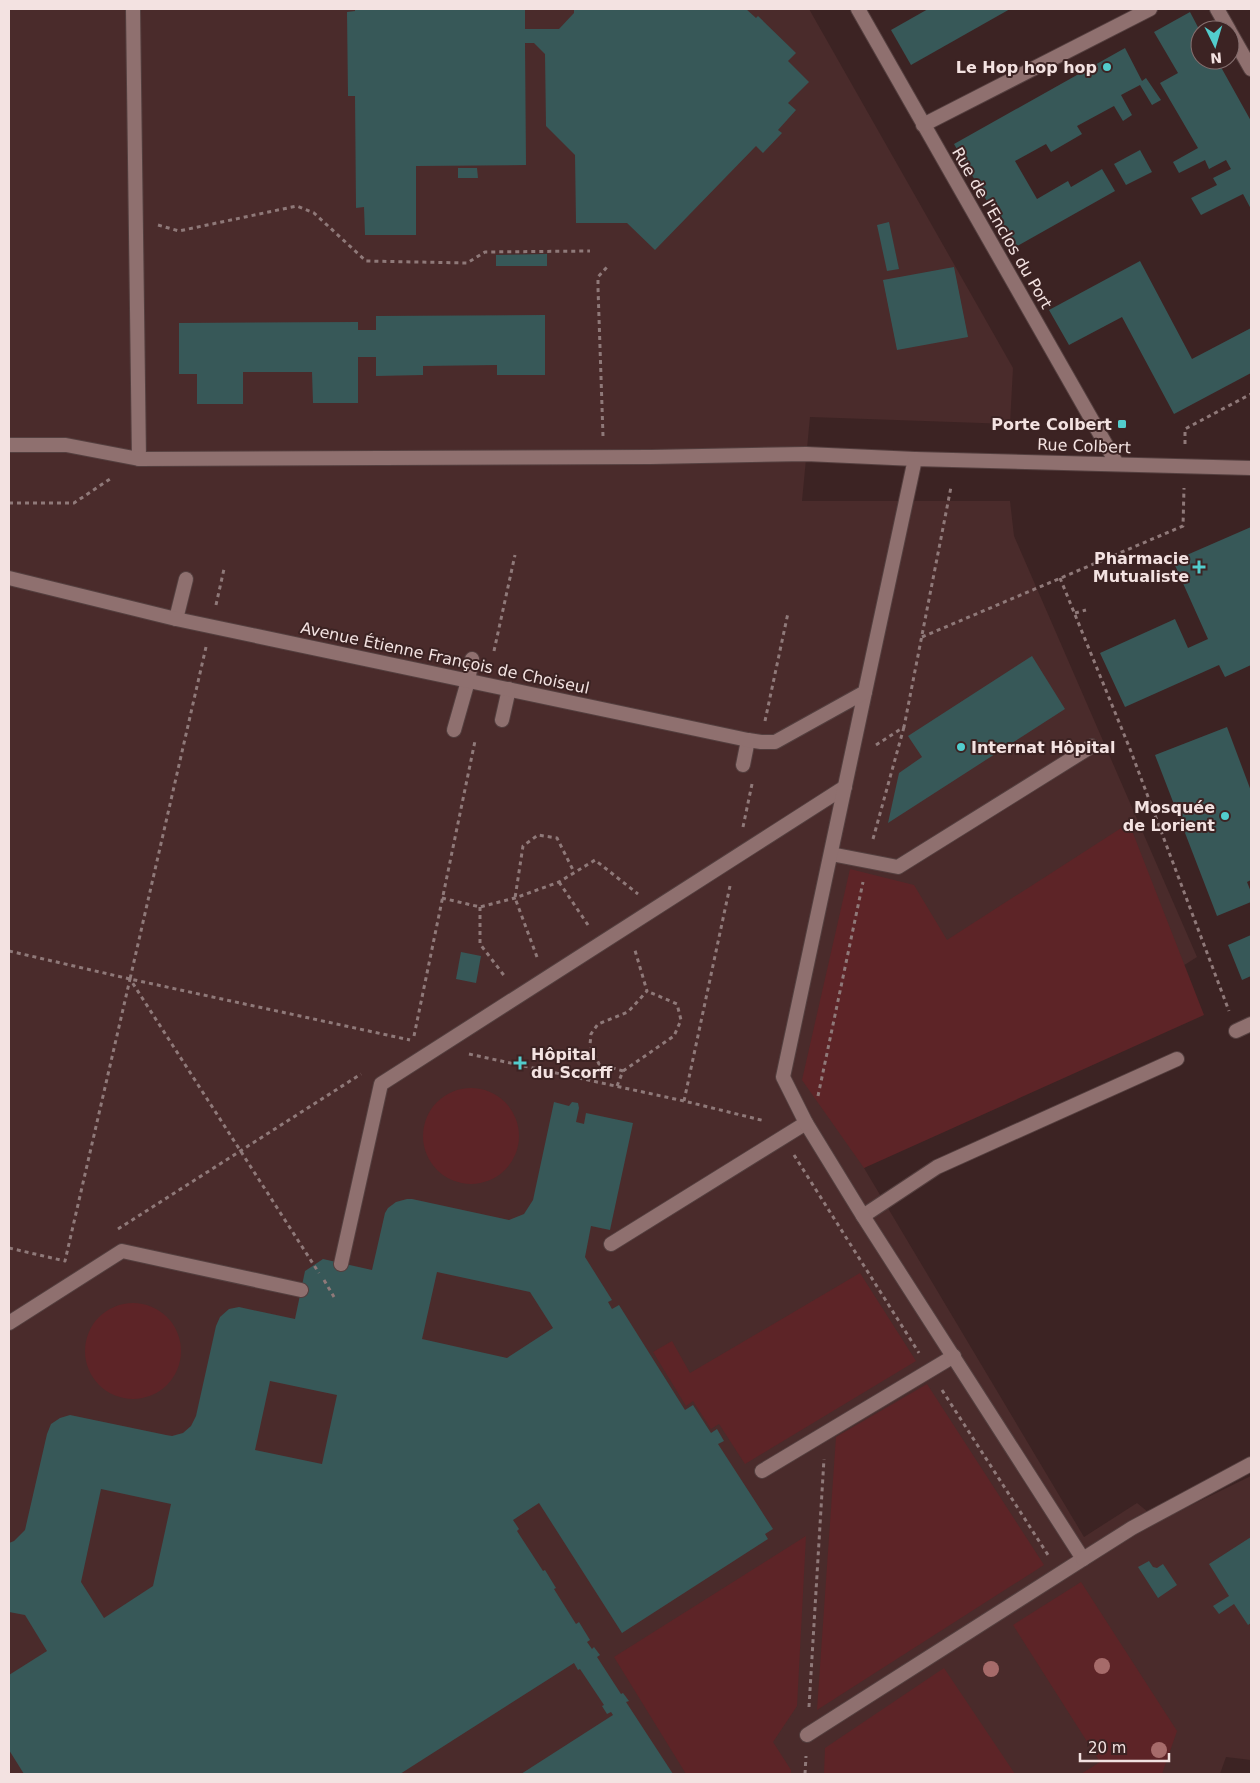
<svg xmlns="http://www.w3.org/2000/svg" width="1260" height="1783" font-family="'DejaVu Sans',sans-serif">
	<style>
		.built { fill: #4a2b2b }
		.green { fill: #5d2427 }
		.building { fill: #375858; fill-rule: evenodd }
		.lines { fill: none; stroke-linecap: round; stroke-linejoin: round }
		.service-casing { stroke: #543f3f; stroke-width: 16 }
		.minor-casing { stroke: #543f3f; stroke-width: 16 }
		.path { stroke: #8f7979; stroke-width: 3; stroke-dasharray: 4 4; stroke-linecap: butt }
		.service { stroke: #8f706f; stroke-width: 14 }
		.minor { stroke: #8f706f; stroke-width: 14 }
		.tree { fill: #a66b6a }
		.poi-dot { fill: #52cdcd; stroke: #3c2323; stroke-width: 2 }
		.labels { text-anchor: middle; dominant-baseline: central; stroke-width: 4; stroke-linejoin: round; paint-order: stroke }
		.poi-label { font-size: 16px; font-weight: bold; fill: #f3e2e1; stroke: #3c2323; text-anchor: end }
		.street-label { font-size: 16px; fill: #f3e2e1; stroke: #3c2323 }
	</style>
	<rect width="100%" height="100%" fill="#3c2323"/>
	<path class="built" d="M9 9H809L1013 368 1010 424 810 417 802 501H1010L1014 536 1197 957 864 1168 1084 1537 1137 1503 1159 1521 1251 1476V1760L1226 1757 1220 1774H9Z"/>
	<g class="green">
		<path d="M1129 823 1204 1015 864 1168 802 1080 850 869 914 885 947 940Z"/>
		<circle cx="471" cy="1136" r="48"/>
		<path d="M860 1273 916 1361 745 1464 719 1424 711 1429 693 1401 686 1406 653 1352 672 1341 690 1373Z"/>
		<circle cx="133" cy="1351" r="48"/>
		<path d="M927 1384 1044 1565 817 1710 836 1437Z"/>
		<path d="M806 1536 797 1706 773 1742 791 1770V1774H686L614 1657Z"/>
		<path d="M1081 1582 1177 1731 1162 1774H1081L1100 1762 1013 1625Z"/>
		<path d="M944 1668 1015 1774H824L825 1748Z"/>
	</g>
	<g class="building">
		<path d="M355 9H525V29H559L574 13V9H746L756 18 758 16 796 53 788 61 809 82 788 103 796 110 778 130 782 133 763 153 756 146 655 250 627 223H576L575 155 546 126 545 54 534 43H525L526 165 416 166V235H365L364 207 356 208 355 96H348L347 12 355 11Z"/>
		<path d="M928 9H1010L911 65 891 30Z"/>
		<path d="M1190 12 1200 31V60H1217L1251 121V209L1243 194 1201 215 1191 198 1217 185 1213 178 1231 169 1226 160 1209 169 1205 160 1179 173 1173 162 1198 148 1160 83 1178 73 1154 32Z"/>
		<path d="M1125 48 1142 81 1146 78 1161 100 1152 105 1140 85 1121 95 1132 115 1123 121 1114 106 1077 126 1082 134 1051 152 1046 144 1015 161 1037 199 1068 181 1071 187 1102 169 1115 191 1014 248 954 144Z"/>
		<path d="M1140 150 1152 172 1126 185 1114 164Z"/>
		<path d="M458 168H477L478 178H458Z"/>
		<path d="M889 222 899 269 887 271 877 225Z"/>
		<path d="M547 254V266H496V255Z"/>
		<path d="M1140 261 1192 359 1251 328V373L1174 414 1122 317 1069 345 1049 310Z"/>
		<path d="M954 267 968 337 897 350 883 280Z"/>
		<path d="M545 315V375H497V365L423 366V375L376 376V357H358V403H313L312 372H243V404H197V374H179V323L358 322V330H376V316Z"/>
		<path d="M1251 527V665L1225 677 1219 665 1125 707 1100 653 1175 619 1188 648 1208 639 1173 561Z"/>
		<path d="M1032 656 1065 709 888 823 899 773 922 757 908 736Z"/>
		<path d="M1227 727 1251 791V880L1247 882 1251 892V902L1217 916 1155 755Z"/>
		<path d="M1251 935V976L1242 980 1228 945Z"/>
		<path d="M461 952 481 956 476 983 456 979Z"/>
		<path d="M554 1102 569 1106 572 1102 578 1103 579 1108 576 1122 584 1124 586 1113 633 1123 610 1230 591 1226 585 1257 612 1300 608 1302 612 1309 619 1305 685 1410 693 1405 711 1433 717 1429 724 1441 718 1444 773 1529 765 1534 768 1539 622 1633 539 1503 513 1520 519 1529 517 1531 543 1571 545 1570 556 1588 554 1589 576 1624 579 1622 590 1640 587 1642 592 1649 594 1647 600 1655 597 1657 621 1694 623 1693 629 1701 626 1702 673 1774H521L613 1715 611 1712 607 1714 602 1706 604 1705 580 1669 578 1670 574 1663 400 1774H24L9 1750V1675L47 1651 25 1615 9 1612V1543L14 1541 25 1530 47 1434 51 1424 60 1418 70 1415 166 1435 172 1436 183 1433 191 1426 196 1416 216 1326 220 1317 229 1309 239 1307 295 1319 305 1271 323 1259 372 1270 385 1213 388 1208 396 1202 407 1199H412L509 1220 524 1214 533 1200ZM437 1272 530 1292 553 1328 507 1358 422 1339ZM270 1381 337 1395 322 1464 255 1450ZM101 1489 171 1504 153 1586 104 1618 81 1582Z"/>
		<path d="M1251 1537V1623L1248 1625 1234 1604 1219 1614 1213 1606 1229 1596 1209 1564Z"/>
		<path d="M1149 1561 1153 1567 1157 1568 1163 1564 1177 1585 1158 1598 1138 1567Z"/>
	</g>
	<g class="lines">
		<g class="service-casing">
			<g id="service">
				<path d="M133 9 139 459"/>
				<path d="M9 445H66L139 459 651 457 806 454 915 459"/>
				<path d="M176 619 186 579"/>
				<path d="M502 720 509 689"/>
				<path d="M454 730 468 681 472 659"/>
				<path d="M743 765 748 740"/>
				<path d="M831 854 898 867 1092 746"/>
				<path d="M863 1216 937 1167 1177 1059"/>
				<path d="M611 1244 806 1123"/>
				<path d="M341 1264 381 1084 845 787"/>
				<path d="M9 1323 122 1251 301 1290"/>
				<path d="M762 1471 954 1356"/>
				<path d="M807 1735 1083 1559 863 1216 806 1123 783 1077 865 692"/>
			</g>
		</g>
		<g class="minor-casing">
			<g id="minor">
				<path d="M858 9 1117 464"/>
				<path d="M1217 9 1229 30"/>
				<path d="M1230 32 1251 69"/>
				<path d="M923 125 1150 9"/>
				<path d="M9 578 176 619 748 740 761 742H775L865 692 915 459 1251 468"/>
				<path d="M1236 1031 1251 1024"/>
				<path d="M1083 1559 1132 1528 1251 1464"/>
			</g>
		</g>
		<g class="path">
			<path d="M158 225 179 231 297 206 314 213 366 261 467 263 485 252 590 251"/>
			<path d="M603 436 598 288V277L607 267"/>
			<path d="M1185 444V429L1251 394"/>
			<path d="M9 503H74L113 477"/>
			<path d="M1060 578 1130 749 1229 1011"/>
			<path d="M216 605 224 569"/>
			<path d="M1075 613 1086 610"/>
			<path d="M922 637 1183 526 1184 488"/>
			<path d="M206 647 130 979 410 1040"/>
			<path d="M494 651 515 555"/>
			<path d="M765 721 788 613"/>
			<path d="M876 745 904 727 951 487"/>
			<path d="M743 827 752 784"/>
			<path d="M873 839 904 727"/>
			<path d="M559 882 588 925"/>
			<path d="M442 898 480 907 515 898 559 882 595 860 638 894"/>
			<path d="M480 907V944L506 978"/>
			<path d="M9 951 130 979"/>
			<path d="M537 957 515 898 523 846 538 835 557 838 574 872"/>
			<path d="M414 1036 475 741"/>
			<path d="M469 1054 684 1101 765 1121"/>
			<path d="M623 1071 674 1036 681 1020 677 1004 647 991"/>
			<path d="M617 1086 623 1071 599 1064 590 1045 591 1034 598 1024 628 1012 647 991 634 947"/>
			<path d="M818 1096 863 882"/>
			<path d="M684 1101 730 886"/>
			<path d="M794 1155 919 1353"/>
			<path d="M118 1229 361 1074"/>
			<path d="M9 1248 65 1261 130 979 319 1273"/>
			<path d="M324 1280 334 1297"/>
			<path d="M942 1390 1048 1555"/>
			<path d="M809 1707 824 1459"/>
			<path d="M805 1774 806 1756"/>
		</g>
		<use href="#service" class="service"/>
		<use href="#minor" class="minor"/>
	</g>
	<g class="tree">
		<circle cx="1102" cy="1666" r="8"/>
		<circle cx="991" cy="1669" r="8"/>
		<circle cx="1159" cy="1750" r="8"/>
	</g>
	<g class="poi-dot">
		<circle cx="1107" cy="67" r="5"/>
		<rect x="1117" y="419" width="10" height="10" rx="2.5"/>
		<path d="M1196.5 559.5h5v5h5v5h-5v5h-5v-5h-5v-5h5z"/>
		<circle cx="961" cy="747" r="5"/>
		<circle cx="1225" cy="816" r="5"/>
		<path d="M517.5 1055.5h5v5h5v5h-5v5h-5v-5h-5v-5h5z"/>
	</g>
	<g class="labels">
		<g class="poi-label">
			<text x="1097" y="67">Le Hop hop hop</text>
			<text x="1112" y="424">Porte Colbert</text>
			<text x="1189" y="558">Pharmacie<tspan x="1189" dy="18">Mutualiste</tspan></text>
			<text x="971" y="747" text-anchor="start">Internat Hôpital</text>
			<text x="1215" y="807">Mosquée<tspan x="1215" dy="18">de Lorient</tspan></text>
			<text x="531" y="1054" text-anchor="start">Hôpital<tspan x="531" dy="18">du Scorff</tspan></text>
		</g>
		<g class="street-label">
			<text transform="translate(1002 228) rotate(60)">Rue de l'Enclos du Port</text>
			<text transform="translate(1084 446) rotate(2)">Rue Colbert</text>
			<text transform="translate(445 658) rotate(12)">Avenue Étienne François de Choiseul</text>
		</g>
	</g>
	<rect width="1260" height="1783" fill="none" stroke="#f3e2e1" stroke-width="20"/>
	<g transform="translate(1215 45) rotate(175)"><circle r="24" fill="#3c2323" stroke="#856f6f"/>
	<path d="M0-4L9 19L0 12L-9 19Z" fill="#52cdcd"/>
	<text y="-8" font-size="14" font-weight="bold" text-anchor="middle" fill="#f3e2e1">N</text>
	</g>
	<path d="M1080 1753v8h89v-8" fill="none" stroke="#f3e2e1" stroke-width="2.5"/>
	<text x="1088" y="1753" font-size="15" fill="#f3e2e1" stroke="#3c2323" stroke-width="4" paint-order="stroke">20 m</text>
</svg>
